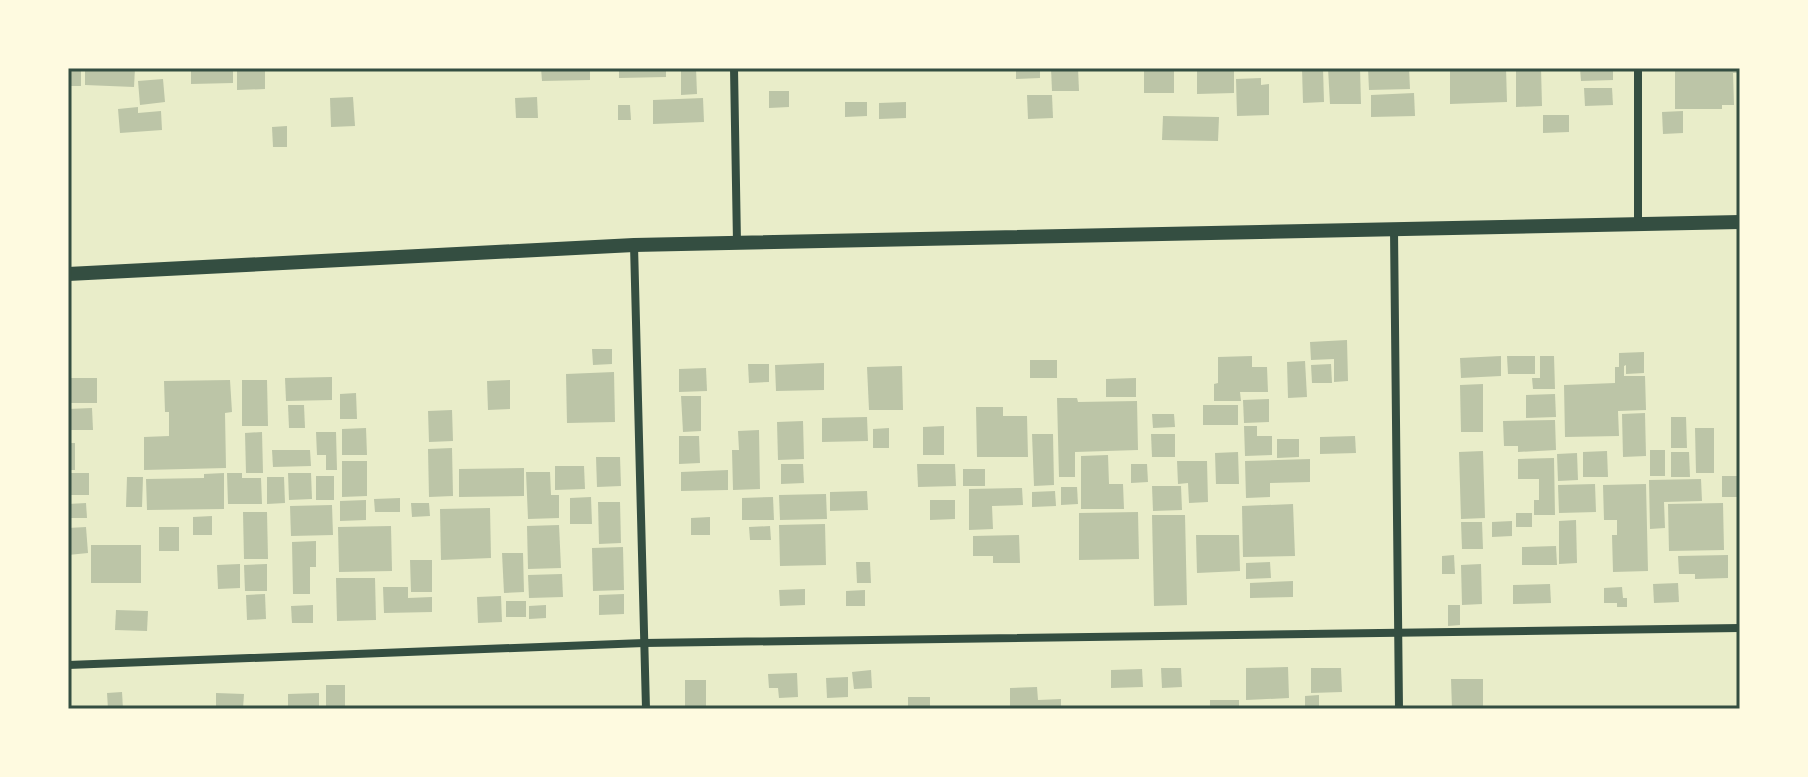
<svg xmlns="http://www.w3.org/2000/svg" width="1808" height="777" font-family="Bitter,serif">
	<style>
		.building { fill: #bcc5a7 }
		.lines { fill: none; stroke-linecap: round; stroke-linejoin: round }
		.minor { stroke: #344e41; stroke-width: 8 }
		.tertiary { stroke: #344e41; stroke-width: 14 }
		.neatline { fill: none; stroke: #344e41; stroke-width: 3 }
	</style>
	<rect width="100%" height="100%" fill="#e9edc9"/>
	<g class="building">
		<rect x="68" y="68" width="13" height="18"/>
		<path d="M85 68H135L134 87 85 85Z"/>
		<path d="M191 68H233V83L191 84Z"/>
		<path d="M237 68H265V89L237 90Z"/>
		<path d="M541 68H590V80L542 81Z"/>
		<path d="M619 68H666V77L619 78Z"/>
		<path d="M681 68H696L697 94 681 95Z"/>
		<path d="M1016 68H1040V78L1016 79Z"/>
		<path d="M1051 68H1078L1079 91H1052Z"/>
		<rect x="1144" y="68" width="30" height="25"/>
		<path d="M1197 68H1234V93L1197 94Z"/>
		<path d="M1302 68H1323L1324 102 1303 103Z"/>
		<path d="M1328 68H1360L1361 104H1330Z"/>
		<path d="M1368 68H1409L1410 89 1369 90Z"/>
		<path d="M1450 68H1506L1507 102 1450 104Z"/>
		<path d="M1516 68H1541L1542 106 1516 107Z"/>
		<path d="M1580 68H1613V80L1581 81Z"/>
		<path d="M1675 68H1740V73H1733L1734 105H1722V109H1675Z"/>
		<path d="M1261 78V85L1269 84V115L1237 116 1236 79Z"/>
		<path d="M163 79 165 102 140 105 138 81Z"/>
		<path d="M1584 88H1612L1613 105 1585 106Z"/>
		<path d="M769 91H789V107L769 108Z"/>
		<path d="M1414 93 1415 116 1371 117V95Z"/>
		<path d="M1027 95H1052L1053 118 1028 119Z"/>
		<path d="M353 97 355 126 331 127 330 98Z"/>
		<path d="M537 97 538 118H516L515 98Z"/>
		<path d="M703 98 704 122 653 124V100Z"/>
		<path d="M845 102H867V116L845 117Z"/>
		<path d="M906 102V118L879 119V103Z"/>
		<path d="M618 105H630L631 120H618Z"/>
		<path d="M138 107V113L161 111 162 130 120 133 118 109Z"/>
		<path d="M1683 111V133L1663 134 1662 112Z"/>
		<path d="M1543 115H1569V132L1543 133Z"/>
		<path d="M1163 116 1219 117 1218 141 1162 140Z"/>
		<path d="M287 126V147H273L272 127Z"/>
		<path d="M1347 340 1348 381 1334 382V359L1311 360 1310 342Z"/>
		<path d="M592 349H612V364L593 365Z"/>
		<path d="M1644 352V373L1626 374V365L1624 366V376H1645L1646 410 1618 411 1619 436 1565 437 1564 385 1615 383V367H1619V353Z"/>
		<path d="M1252 356V367H1267L1268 392H1240L1241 401H1214V384L1218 383V357Z"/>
		<path d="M1501 356V376L1461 378 1460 358Z"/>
		<path d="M1507 356H1535V374H1508Z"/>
		<path d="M1540 356H1554L1555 389H1533L1532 378H1540Z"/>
		<rect x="1030" y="360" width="27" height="18"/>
		<path d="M1305 361 1307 397 1288 398 1287 362Z"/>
		<path d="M824 363V390L776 391 775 365Z"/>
		<path d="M748 364H769V382L749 383Z"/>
		<path d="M1331 364 1332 383H1312L1311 365Z"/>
		<path d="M902 366 903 410H869L867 367Z"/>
		<path d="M706 368 707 391 679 392V369Z"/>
		<path d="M614 372 615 422 567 423 566 374Z"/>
		<path d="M332 377V400L286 401 285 378Z"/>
		<rect x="68" y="378" width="29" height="25"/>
		<path d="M1136 378V397H1106V379Z"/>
		<path d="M230 380 232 412 225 413 226 468 144 470V437L169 436V412H165L164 381Z"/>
		<path d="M242 380H267L268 426H242Z"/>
		<path d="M510 380V409L488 410 487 381Z"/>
		<path d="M1483 384V432H1461L1460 385Z"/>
		<path d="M356 393 357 419H340V394Z"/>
		<path d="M1555 394 1556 417 1526 418V395Z"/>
		<path d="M681 396H701V431L683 432Z"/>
		<path d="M1057 398H1077L1078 402 1137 401 1138 450 1075 452V477H1059Z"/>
		<path d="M1269 399V422L1244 423 1243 400Z"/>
		<path d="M288 405H304L305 428H289Z"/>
		<rect x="1203" y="405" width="35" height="20"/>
		<path d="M976 407H1003V416H1027L1028 457H977Z"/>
		<path d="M92 408 93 430H68V409Z"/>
		<path d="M452 410 453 441 429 442 428 411Z"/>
		<path d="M1645 413 1646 456 1623 457 1622 414Z"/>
		<path d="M1152 414H1174L1175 427 1153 428Z"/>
		<path d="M867 417 868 441 822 442V418Z"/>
		<path d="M1671 417H1686L1687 448H1671Z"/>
		<path d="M1555 420 1556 450 1518 452V446H1504L1503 421Z"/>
		<path d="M803 421 804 459 778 460 777 422Z"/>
		<path d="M944 426V455H923V427Z"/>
		<path d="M1244 426H1257V436H1272V455L1245 456Z"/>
		<path d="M366 428 367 455H342V429Z"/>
		<path d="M889 428V448H873V429Z"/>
		<path d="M1695 428H1714V473H1696Z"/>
		<path d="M759 430 760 489 733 490 732 450H739L738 431Z"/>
		<path d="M262 432 263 473H246L245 433Z"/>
		<path d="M316 432H336L337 470H326V455H317Z"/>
		<path d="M1032 434H1053L1054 485 1034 486Z"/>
		<path d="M1151 434H1175V457H1152Z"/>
		<path d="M679 436H699L700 463 679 464Z"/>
		<path d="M1355 436 1356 453 1320 454V437Z"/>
		<path d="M1277 439H1299V457L1277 458Z"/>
		<rect x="68" y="443" width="7" height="27"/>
		<path d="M452 448 453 496 429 497 428 449Z"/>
		<path d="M272 450H310L311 466 273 467Z"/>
		<rect x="1650" y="450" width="15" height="26"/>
		<path d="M1483 451 1485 518 1461 519 1459 452Z"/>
		<path d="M1607 451 1608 477H1583V452Z"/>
		<path d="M1238 452 1239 484H1216L1215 453Z"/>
		<path d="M1671 452H1689L1690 477H1671Z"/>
		<path d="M1577 453 1578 480 1558 481 1557 454Z"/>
		<path d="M1108 455 1109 484H1123L1124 509H1081V456Z"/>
		<path d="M596 457H620L621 486 597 487Z"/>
		<path d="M1554 458 1555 515H1534V500H1539V479H1518V459Z"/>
		<path d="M1310 459V482L1270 483V497L1246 498 1245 461Z"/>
		<path d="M342 461H367V496L342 497Z"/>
		<path d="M1177 461H1207L1208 502 1189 503 1188 483 1178 484Z"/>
		<path d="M781 464H803L804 483 781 484Z"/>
		<path d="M917 464H955L956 486 918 487Z"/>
		<path d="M1131 464H1147L1148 482 1131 483Z"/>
		<path d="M555 466H584L585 489 555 490Z"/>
		<path d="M524 468V496L459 497V469Z"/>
		<rect x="963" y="469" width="22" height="17"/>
		<path d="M728 470V490L681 491V472Z"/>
		<path d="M526 472H550L551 495H559V518L528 519Z"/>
		<rect x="68" y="473" width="21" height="22"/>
		<path d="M224 473V509L147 510 146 479 204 478V474Z"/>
		<path d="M227 473H242V478H261L262 504H228Z"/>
		<path d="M288 473H311L312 499 289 500Z"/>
		<rect x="316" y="476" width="18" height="24"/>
		<rect x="1722" y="476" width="18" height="21"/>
		<path d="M127 477H143L142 507H126Z"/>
		<path d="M267 477H284L285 503 267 504Z"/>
		<path d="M1701 479 1702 501 1664 502 1665 528 1650 529 1649 480Z"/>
		<path d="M1595 484 1596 512 1559 513 1558 485Z"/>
		<path d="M1646 484 1648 571 1613 572 1612 535H1617V520H1604L1603 485Z"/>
		<path d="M1152 486H1181L1182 510 1153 511Z"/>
		<path d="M1061 487H1077L1078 504 1061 505Z"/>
		<path d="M1022 488 1023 505 992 506 993 529 969 530V489Z"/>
		<path d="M867 491 868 510 830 511V492Z"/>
		<path d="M1055 491 1056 506 1032 507V492Z"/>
		<path d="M826 494 827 519 780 520 779 495Z"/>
		<path d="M591 497 592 524H570V498Z"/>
		<path d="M773 497 774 520H742V498Z"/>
		<path d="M400 498V512H375L374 499Z"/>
		<path d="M366 500V520L340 521V501Z"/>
		<path d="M930 500H955V519L930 520Z"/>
		<path d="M598 502H620L621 543 599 544Z"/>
		<path d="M86 503 87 518H68V504Z"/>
		<path d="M411 503H429L430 516 412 517Z"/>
		<path d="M1723 503 1724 550 1669 551 1668 504Z"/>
		<path d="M1293 504 1295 556 1243 557 1242 506Z"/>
		<path d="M332 505 333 535 291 536 290 506Z"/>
		<path d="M490 508 491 558 441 560 440 509Z"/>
		<path d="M243 512H267L268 559H244Z"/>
		<path d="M1138 512 1139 559 1079 560V513Z"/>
		<rect x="1516" y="513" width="16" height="14"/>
		<path d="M1152 515H1185L1187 605 1154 606Z"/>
		<path d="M212 516V535H193V517Z"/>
		<path d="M710 517V535H691V518Z"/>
		<path d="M1576 520 1577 563 1559 564V521Z"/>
		<path d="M1512 521V536L1492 537V522Z"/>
		<path d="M1461 522H1482L1483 549H1462Z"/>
		<path d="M825 524 826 565 780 566 779 525Z"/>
		<path d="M559 525 561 568 528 569 527 526Z"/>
		<path d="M391 526 392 571 339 572 338 527Z"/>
		<path d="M770 526 771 540H750L749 527Z"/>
		<path d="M86 527 88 553 68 555V528Z"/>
		<rect x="159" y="527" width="20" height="24"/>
		<path d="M1019 535 1020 563H993V556H973V536Z"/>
		<path d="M1196 535H1239L1240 571 1197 573Z"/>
		<path d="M316 541V567H310V594H293L292 542Z"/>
		<rect x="91" y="545" width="50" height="38"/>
		<path d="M1556 546 1557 565H1522V547Z"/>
		<path d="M623 547 624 590 593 591 592 548Z"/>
		<path d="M502 553H523L524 592 504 593Z"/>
		<path d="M1454 555 1455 574H1442V556Z"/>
		<path d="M1728 555V578L1695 579V574H1679L1678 556Z"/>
		<path d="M410 560H432V592H411Z"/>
		<path d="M856 562H870L871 583H857Z"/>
		<path d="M1270 562 1271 578 1246 579V563Z"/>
		<path d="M240 564V588L218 589 217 565Z"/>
		<path d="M267 564V591H245L244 565Z"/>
		<path d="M1481 564 1482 604 1462 605 1461 565Z"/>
		<path d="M562 574 563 597 529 598 528 575Z"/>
		<path d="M336 578H375L376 620 337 621Z"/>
		<path d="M1293 581V597L1250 598V583Z"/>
		<path d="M1678 583 1679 602 1654 603 1653 584Z"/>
		<path d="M1550 584 1551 603 1513 604V585Z"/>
		<path d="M383 587H408V598L432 597V612L384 613Z"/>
		<path d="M1622 587 1623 598H1627V607H1617V603H1604V588Z"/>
		<path d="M805 589V605L780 606 779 590Z"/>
		<path d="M865 590V606H846V591Z"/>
		<path d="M265 594 266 619 247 620 246 595Z"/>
		<path d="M624 594V614L599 615V595Z"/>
		<path d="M501 596 502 622 478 623 477 597Z"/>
		<rect x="506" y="601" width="20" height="16"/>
		<path d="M313 605V623H292L291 606Z"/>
		<path d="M546 605V618L529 619V606Z"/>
		<path d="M1448 605H1460V625L1448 626Z"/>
		<path d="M116 610 148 611 147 631 115 630Z"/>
		<path d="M1288 667 1289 698 1246 700V668Z"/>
		<path d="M1161 668H1181L1182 687 1162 688Z"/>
		<path d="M1311 668H1341L1342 692 1311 693Z"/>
		<path d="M1142 669 1143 687 1111 688V670Z"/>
		<path d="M871 670 872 688 854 689 852 672Z"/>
		<path d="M797 673 798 697 779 698 778 688H769L768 674Z"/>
		<path d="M848 677V697L827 698 826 678Z"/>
		<path d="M1451 679H1483V709H1452Z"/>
		<rect x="685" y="680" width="21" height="29"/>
		<rect x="326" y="685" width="19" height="24"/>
		<path d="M1037 687 1038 700 1061 699V709H1010V688Z"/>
		<path d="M122 692 123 709H108L107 693Z"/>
		<path d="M216 693 244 694 243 709H216Z"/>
		<path d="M319 693V709H288V694Z"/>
		<path d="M1319 695V709H1305V696Z"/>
		<rect x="908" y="697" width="22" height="12"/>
		<rect x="1210" y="700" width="29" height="9"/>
	</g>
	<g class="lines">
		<g class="minor">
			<path d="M734 68 737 243"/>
			<path d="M1638 68V224"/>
			<path d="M1394 230 1399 709"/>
			<path d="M634 245 646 709"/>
			<path d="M68 665 644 643 1740 628"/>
		</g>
		<path class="tertiary" d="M68 274 634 245 1740 222"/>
	</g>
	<rect width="1808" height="777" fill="none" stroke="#fefae0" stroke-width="140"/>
	<rect x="70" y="70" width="1668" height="637" class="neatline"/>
</svg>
